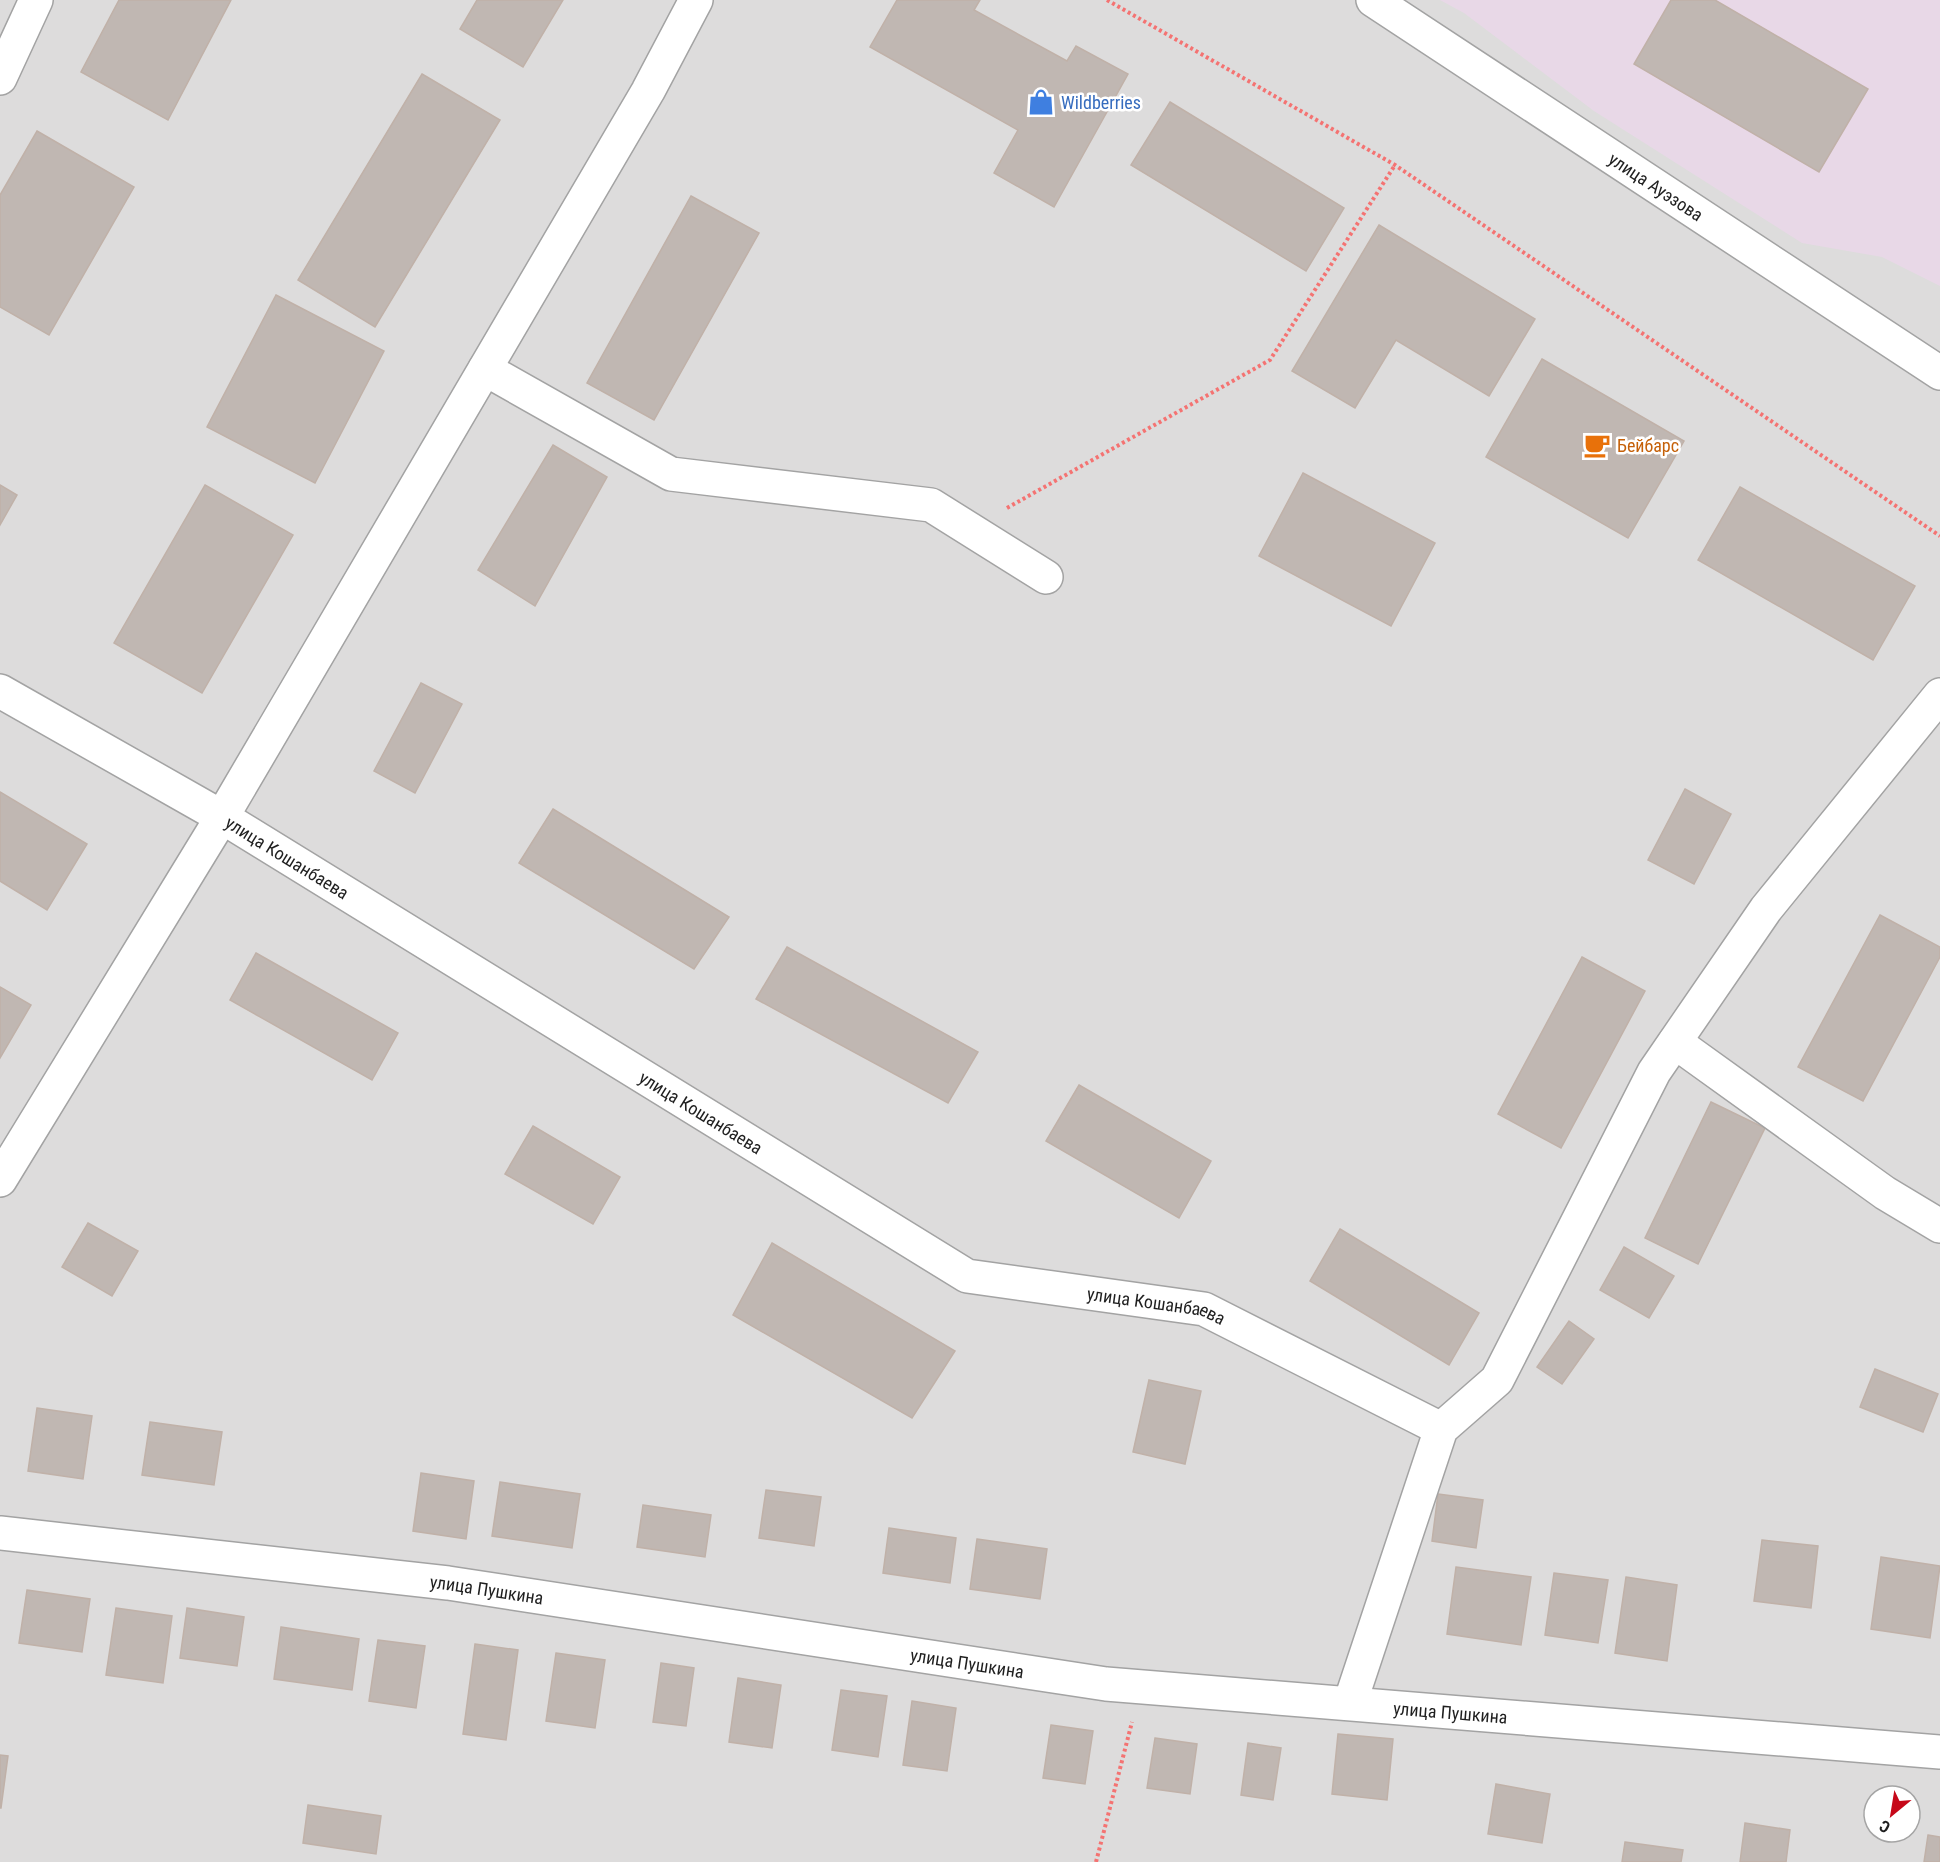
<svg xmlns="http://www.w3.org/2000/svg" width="1940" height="1862" font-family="'Roboto Condensed',sans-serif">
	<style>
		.residential { fill: #dddcdc; fill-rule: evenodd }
		.industrial { fill: #e8d8e7 }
		.building { fill: #c0b7b2; stroke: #c0b1a8; stroke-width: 1.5 }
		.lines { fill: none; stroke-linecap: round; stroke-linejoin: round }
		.minor-casing { stroke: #a3a3a3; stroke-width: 36 }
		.path { stroke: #f47372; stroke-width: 4; stroke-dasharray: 3 3; stroke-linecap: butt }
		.minor { stroke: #fff; stroke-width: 33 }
		.labels { text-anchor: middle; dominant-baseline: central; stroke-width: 5; stroke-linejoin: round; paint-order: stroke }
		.shop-label { font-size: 18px; fill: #366cbe; stroke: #fff; text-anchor: start }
		.street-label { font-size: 18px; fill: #1f1f1f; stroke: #fff }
		.food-label { font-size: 18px; fill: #c56008; stroke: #fff; text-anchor: start }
	</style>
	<rect width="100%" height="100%" fill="#efebe6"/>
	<path class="residential" d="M0 0H1940V1862H0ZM1874 1796H1910V1832H1874Z"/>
	<path class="industrial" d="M1440 0H1940V286L1882 257 1802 243 1594 111 1464 13Z"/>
	<g class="building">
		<path d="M119 0H231L168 120 81 72Z"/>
		<path d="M477 0H563L523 67 460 29Z"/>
		<path d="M897 0H980L974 10 1067 61 1076 46 1128 74 1054 207 994 173 1018 130 870 47Z"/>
		<path d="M1671 0H1715L1868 89 1819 172 1634 64Z"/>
		<path d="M422 74 500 120 375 327 298 280Z"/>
		<path d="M1170 102 1344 208 1306 271 1131 165Z"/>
		<path d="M37 131 134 187 49 335 0 307V195Z"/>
		<path d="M691 196 759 233 654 420 587 383Z"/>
		<path d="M1379 225 1535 319 1489 396 1396 340 1355 408 1292 371Z"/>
		<path d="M276 295 384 351 315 483 207 427Z"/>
		<path d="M1542 359 1684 441 1628 538 1486 457Z"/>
		<path d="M553 445 607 477 535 606 478 570Z"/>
		<path d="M1303 473 1435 543 1391 626 1259 556Z"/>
		<path d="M0 485 17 495 0 525Z"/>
		<path d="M205 485 293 535 202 693 114 643Z"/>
		<path d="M1740 487 1915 586 1873 660 1698 560Z"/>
		<path d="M421 683 462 704 415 793 374 771Z"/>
		<path d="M1685 789 1731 814 1694 884 1648 860Z"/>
		<path d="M0 792 87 844 47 910 0 881Z"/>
		<path d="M553 809 729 917 694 969 519 863Z"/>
		<path d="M1880 915 1940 947V957L1863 1101 1798 1067Z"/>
		<path d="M787 947 978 1052 948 1103 756 999Z"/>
		<path d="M256 953 398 1033 372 1080 230 1000Z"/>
		<path d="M1582 957 1645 991 1561 1148 1498 1114Z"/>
		<path d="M0 987 31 1005 0 1058Z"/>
		<path d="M1079 1085 1211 1161 1179 1218 1046 1141Z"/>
		<path d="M1711 1102 1765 1128 1698 1264 1645 1238Z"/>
		<path d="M533 1126 620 1177 593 1224 505 1174Z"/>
		<path d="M88 1223 138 1251 112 1296 62 1267Z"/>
		<path d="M1340 1229 1479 1313 1449 1365 1310 1281Z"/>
		<path d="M772 1243 955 1351 912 1418 733 1315Z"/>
		<path d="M1624 1247 1674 1276 1649 1318 1600 1290Z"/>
		<path d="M1569 1321 1594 1339 1562 1384 1537 1367Z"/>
		<path d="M1875 1369 1938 1394 1923 1432 1860 1407Z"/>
		<path d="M1149 1380 1201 1391 1185 1464 1133 1452Z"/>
		<path d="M37 1408 92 1416 83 1479 28 1471Z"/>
		<path d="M150 1422 222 1432 214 1485 142 1475Z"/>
		<path d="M421 1473 474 1481 466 1539 413 1531Z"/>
		<path d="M500 1482 580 1494 572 1548 492 1536Z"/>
		<path d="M766 1490 821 1497 814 1546 759 1538Z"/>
		<path d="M1438 1494 1483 1500 1476 1548 1432 1541Z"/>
		<path d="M643 1505 711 1515 705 1557 637 1547Z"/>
		<path d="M889 1528 956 1538 950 1583 883 1573Z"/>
		<path d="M977 1539 1047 1549 1040 1599 970 1589Z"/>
		<path d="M1762 1540 1818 1546 1811 1608 1754 1601Z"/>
		<path d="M1881 1557 1940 1566 1930 1638 1871 1629Z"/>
		<path d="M1456 1567 1531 1577 1521 1645 1447 1634Z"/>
		<path d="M1554 1573 1608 1580 1598 1643 1545 1635Z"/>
		<path d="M1626 1577 1677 1585 1667 1661 1615 1653Z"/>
		<path d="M27 1590 90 1599 82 1652 19 1643Z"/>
		<path d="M116 1608 172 1616 163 1683 106 1675Z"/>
		<path d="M187 1608 244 1617 237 1666 180 1658Z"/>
		<path d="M281 1627 359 1639 352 1690 274 1679Z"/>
		<path d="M378 1640 425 1646 416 1708 369 1701Z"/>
		<path d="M475 1644 518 1650 506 1740 463 1734Z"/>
		<path d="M556 1653 605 1660 595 1728 546 1721Z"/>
		<path d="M661 1663 694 1668 686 1726 653 1722Z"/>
		<path d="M738 1678 781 1685 772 1748 729 1742Z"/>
		<path d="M841 1690 887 1696 878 1757 832 1750Z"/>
		<path d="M912 1701 956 1708 947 1771 903 1765Z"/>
		<path d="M1051 1725 1093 1731 1085 1784 1043 1778Z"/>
		<path d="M1338 1734 1393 1739 1387 1800 1332 1794Z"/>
		<path d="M1155 1738 1197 1744 1190 1794 1147 1788Z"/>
		<path d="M1248 1743 1281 1748 1273 1800 1241 1795Z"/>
		<path d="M0 1755 8 1756 1 1808H0Z"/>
		<path d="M1496 1784 1550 1794 1542 1843 1488 1834Z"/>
		<path d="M308 1805 381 1816 376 1854 303 1843Z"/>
		<path d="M1745 1823 1790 1830 1786 1862H1740Z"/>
		<path d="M1928 1835 1940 1837V1862H1924Z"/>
		<path d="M1625 1842 1683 1850 1681 1862H1622Z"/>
	</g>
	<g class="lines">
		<g class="minor-casing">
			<g id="minor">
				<path id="s1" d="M1373 0 1940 373"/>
				<path d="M0 78 36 0"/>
				<path d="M485 369 671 474 931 505 1046 577"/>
				<path id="s2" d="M0 691 222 817 967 1276 1204 1309 1441 1429"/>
				<path d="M1675 1042 1885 1193 1940 1226"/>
				<path d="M0 1180 222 817 648 91 696 0"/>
				<path id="s3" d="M0 1533 448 1583 1106 1684 1940 1752"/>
				<path d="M1350 1703 1441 1429 1497 1380 1654 1072 1766 909 1940 695"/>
			</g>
		</g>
		<g class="path">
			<path d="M1107 0 1395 165 1940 536"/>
			<path d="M1007 508 1270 360 1395 165"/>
			<path d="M1096 1862 1132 1722"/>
		</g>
		<use href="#minor" class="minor"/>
	</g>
	<defs>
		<g id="shop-bare" transform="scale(2.07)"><path d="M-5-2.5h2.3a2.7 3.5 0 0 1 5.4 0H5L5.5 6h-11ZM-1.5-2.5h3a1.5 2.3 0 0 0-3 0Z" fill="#3f7fe0" stroke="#fff" stroke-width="2.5" paint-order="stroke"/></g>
		<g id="cafe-bare" transform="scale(2.07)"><path d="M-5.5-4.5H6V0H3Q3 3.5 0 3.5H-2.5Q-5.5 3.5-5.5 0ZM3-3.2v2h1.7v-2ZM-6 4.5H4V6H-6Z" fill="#e8710a" stroke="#fff" stroke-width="2.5" paint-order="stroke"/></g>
	</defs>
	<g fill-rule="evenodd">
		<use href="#shop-bare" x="1041" y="102"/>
		<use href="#cafe-bare" x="1597" y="445"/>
	</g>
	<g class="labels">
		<g class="shop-label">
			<text x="1061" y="102">Wildberries</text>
		</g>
		<g class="street-label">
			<text stroke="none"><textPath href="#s1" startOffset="339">улица Ауэзова</textPath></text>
			<text stroke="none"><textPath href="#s2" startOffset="332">улица Кошанбаева</textPath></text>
			<text stroke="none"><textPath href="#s2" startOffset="818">улица Кошанбаева</textPath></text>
			<text stroke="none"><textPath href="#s2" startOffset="1322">улица Кошанбаева</textPath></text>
			<text stroke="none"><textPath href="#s3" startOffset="490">улица Пушкина</textPath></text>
			<text stroke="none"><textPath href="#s3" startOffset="976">улица Пушкина</textPath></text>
			<text stroke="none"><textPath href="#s3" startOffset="1462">улица Пушкина</textPath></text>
		</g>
		<g class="food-label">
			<text x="1617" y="445">Бейбарс</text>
		</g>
	</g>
	<g transform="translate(1892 1814) rotate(210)"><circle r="28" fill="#ffffff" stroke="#a5a5a5" stroke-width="1.5"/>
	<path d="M0-4.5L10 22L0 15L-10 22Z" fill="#c60819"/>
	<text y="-9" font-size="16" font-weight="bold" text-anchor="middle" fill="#1f1f1f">С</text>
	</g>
</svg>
